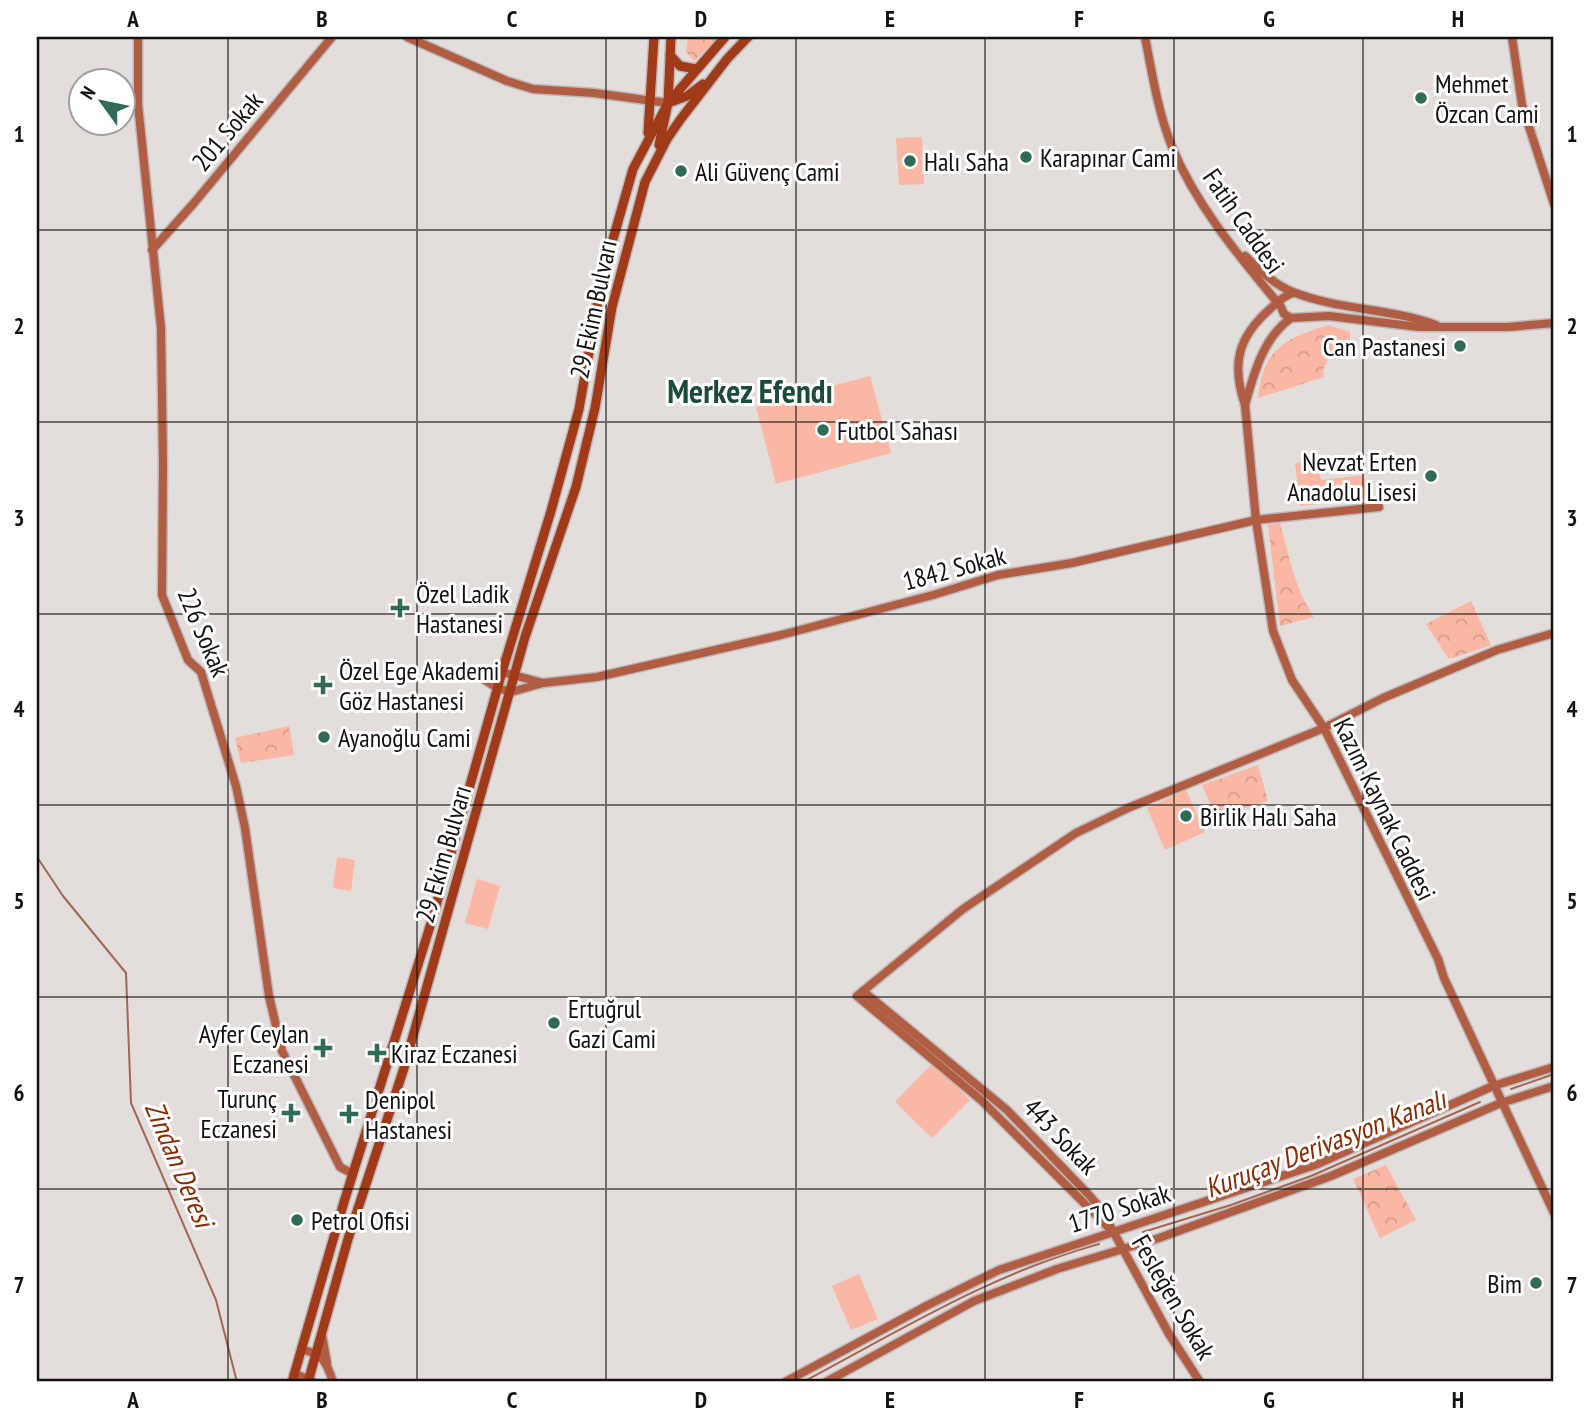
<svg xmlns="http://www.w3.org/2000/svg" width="1591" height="1419" font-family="'PT Sans Narrow',sans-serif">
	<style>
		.park { fill: url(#park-crowns) }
		.garden { fill: #fab7a3 }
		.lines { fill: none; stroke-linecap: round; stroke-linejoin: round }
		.stream { stroke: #a26755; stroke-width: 2 }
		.secondary-casing { stroke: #beb8b7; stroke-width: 11 }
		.primary-casing { stroke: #beb8b7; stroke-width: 12 }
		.secondary { stroke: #b05d44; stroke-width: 8 }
		.primary { stroke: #a03a18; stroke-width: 9 }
		.grid { fill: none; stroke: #131111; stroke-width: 2; stroke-opacity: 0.55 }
		.poi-dot { fill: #306b55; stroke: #fff; stroke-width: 2.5 }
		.labels { text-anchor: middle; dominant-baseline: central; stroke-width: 6; stroke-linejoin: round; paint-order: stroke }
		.poi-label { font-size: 26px; fill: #131111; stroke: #fff; text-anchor: start }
		.street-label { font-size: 26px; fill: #131111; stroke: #fff }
		.water-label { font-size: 28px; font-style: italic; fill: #8a2902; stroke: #fff }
		.district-label { font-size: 33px; font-weight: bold; fill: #1b4b3a; stroke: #fff }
		.neatline { fill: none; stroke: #131111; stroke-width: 2.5 }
		.grid-label { font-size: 23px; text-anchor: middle; font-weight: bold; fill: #131111 }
	</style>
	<defs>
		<pattern id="park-crowns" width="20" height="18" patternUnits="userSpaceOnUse" patternTransform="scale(1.75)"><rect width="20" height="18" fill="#fab7a3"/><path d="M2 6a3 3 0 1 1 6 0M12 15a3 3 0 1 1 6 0" fill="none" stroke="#d59c8b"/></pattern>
	</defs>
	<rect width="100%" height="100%" fill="#e3dddb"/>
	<g class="park">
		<path d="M688 37H719L694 61 686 52Z"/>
		<path d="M1328 325 1350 332V349L1329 357 1323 370 1324 377 1258 398C1263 349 1284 339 1328 325Z"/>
		<path d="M1280 523C1289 556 1295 589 1314 617L1280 626 1268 525Z"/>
		<path d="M1471 601 1491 645 1453 658H1448L1426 624Z"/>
		<path d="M289 726 294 755 241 763 235 738Z"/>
		<path d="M1258 765 1268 801 1216 817 1202 785Z"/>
		<path d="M1386 1165 1416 1220 1380 1238 1353 1179Z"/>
	</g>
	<g class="garden">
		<path d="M922 137 924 184 899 185 896 138Z"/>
		<path d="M870 376 891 453 776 484 756 407Z"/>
		<path d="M1318 460 1321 480 1364 475 1367 498 1300 506 1295 463Z"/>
		<path d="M1186 790 1205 832 1165 850 1147 808Z"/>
		<path d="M337 857 355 860 351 891 333 888Z"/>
		<path d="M477 879 500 886 488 929 465 923Z"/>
		<path d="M933 1063 970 1100 932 1138 895 1102Z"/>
		<path d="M859 1274 878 1319 851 1330 832 1286Z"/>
	</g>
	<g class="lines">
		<g class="stream">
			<path d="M37 857 63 896 126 973 131 1103 216 1300 237 1382"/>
			<path d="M1511 1089 1554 1074"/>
			<path d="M1143 1232 1231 1205 1311 1176 1480 1102"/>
			<path d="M803 1382C899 1331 993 1273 1099 1244"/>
		</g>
		<g class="secondary-casing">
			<g id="secondary">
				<path d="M138 37V104L161 328 163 465 162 595 188 660 201 672 236 786 245 828 269 996 282 1051 340 1167 353 1174"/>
				<path d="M407 37 507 81 533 89 594 93 668 103"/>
				<path d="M1145 37C1152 73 1158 112 1172 147 1197 207 1239 256 1281 307L1284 314 1291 318"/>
				<path d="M1512 37 1522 105 1554 204"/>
				<path d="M152 250 194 203 332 37"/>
				<path d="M1245 256C1259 269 1274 285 1293 292 1338 310 1390 308 1436 325"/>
				<path d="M1293 293C1284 295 1277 303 1270 309 1238 337 1231 364 1245 405L1256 520 1273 631 1292 680 1324 728 1438 959 1444 978 1554 1213"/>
				<path d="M1245 405C1254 373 1263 338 1291 318L1329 316 1419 327H1508L1554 323"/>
				<path d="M476 674 497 688 511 692 543 683 597 677 781 635 933 595 998 575 1072 563 1256 520 1379 507"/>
				<path d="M476 674 502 672 543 683"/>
				<path d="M863 991 1007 1110 1089 1195 1101 1209 1169 1334 1200 1382"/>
				<path d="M1113 1232 981 1100 857 996 963 909 1076 833 1128 808 1324 728 1383 698 1454 668 1497 650 1554 633"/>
				<path d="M322 1335 327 1363"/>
				<path d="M301 1349C323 1355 326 1360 333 1382"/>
				<path d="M294 1374 309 1379 313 1382"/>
				<path d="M785 1382 928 1305 999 1270 1315 1165 1493 1086 1554 1067"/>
				<path d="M826 1382 974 1301 1057 1269 1159 1238 1331 1176 1501 1103 1554 1086"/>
			</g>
		</g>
		<g class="primary-casing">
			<g id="primary">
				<path d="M670 55 680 66 696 69"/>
				<path d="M668 103 687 96 703 84"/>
				<path d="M648 133 654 37"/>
				<path d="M659 145 668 103 671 37"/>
				<path d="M292 1382 344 1202 432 920 502 672 551 511 579 409 602 278 633 169 668 103 725 37"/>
				<path d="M308 1382 348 1239 404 1068 525 637 576 487 595 408 612 307 645 182 667 139 680 120 727 59 748 37"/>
			</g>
		</g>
		<use href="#secondary" class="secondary"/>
		<use href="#primary" class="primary"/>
	</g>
	<path class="grid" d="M228 37V1382M417 37V1382M606 37V1382M796 37V1382M985 37V1382M1174 37V1382M1363 37V1382M37 230H1554M37 422H1554M37 614H1554M37 805H1554M37 997H1554M37 1189H1554"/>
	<g class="poi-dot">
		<circle cx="1421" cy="98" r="7"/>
		<circle cx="1026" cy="157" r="7"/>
		<circle cx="910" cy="161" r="7"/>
		<circle cx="681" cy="171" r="7"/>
		<circle cx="1460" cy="346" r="7"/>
		<circle cx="823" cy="430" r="7"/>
		<circle cx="1431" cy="476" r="7"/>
		<path d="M396.5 597.5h7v7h7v7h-7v7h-7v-7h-7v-7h7z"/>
		<path d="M319.5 674.5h7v7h7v7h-7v7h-7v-7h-7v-7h7z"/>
		<circle cx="324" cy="737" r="7"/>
		<circle cx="1186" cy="816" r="7"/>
		<circle cx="554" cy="1023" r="7"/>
		<path d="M319.5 1037.5h7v7h7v7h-7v7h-7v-7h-7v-7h7z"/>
		<path d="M373.5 1042.5h7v7h7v7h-7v7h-7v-7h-7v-7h7z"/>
		<path d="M287.5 1102.5h7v7h7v7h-7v7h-7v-7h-7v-7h7z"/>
		<path d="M345.5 1103.5h7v7h7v7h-7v7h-7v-7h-7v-7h7z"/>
		<circle cx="297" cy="1220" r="7"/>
		<circle cx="1536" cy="1283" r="7"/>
	</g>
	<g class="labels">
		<g class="poi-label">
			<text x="1435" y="83">Mehmet<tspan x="1435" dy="30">Özcan Cami</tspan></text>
			<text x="1040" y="157">Karapınar Cami</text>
			<text x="924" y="161">Halı Saha</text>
			<text x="695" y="171">Ali Güvenç Cami</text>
			<text x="1446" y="346" text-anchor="end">Can Pastanesi</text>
			<text x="837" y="430">Futbol Sahası</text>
			<text x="1417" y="461" text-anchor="end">Nevzat Erten<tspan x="1417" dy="30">Anadolu Lisesi</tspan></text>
			<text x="416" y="593">Özel Ladik<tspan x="416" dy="30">Hastanesi</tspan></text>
			<text x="339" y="670">Özel Ege Akademi<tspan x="339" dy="30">Göz Hastanesi</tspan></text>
			<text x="338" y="737">Ayanoğlu Cami</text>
			<text x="1200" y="816">Birlik Halı Saha</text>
			<text x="568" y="1008">Ertuğrul<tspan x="568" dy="30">Gazi Cami</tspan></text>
			<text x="309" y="1033" text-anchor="end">Ayfer Ceylan<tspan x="309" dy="30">Eczanesi</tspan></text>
			<text x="391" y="1053">Kiraz Eczanesi</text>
			<text x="277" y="1098" text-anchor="end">Turunç<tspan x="277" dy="30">Eczanesi</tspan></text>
			<text x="365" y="1099">Denipol<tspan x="365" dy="30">Hastanesi</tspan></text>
			<text x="311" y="1220">Petrol Ofisi</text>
			<text x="1522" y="1283" text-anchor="end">Bim</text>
		</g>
		<g class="street-label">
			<text transform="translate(227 131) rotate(-50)">201 Sokak</text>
			<text transform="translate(1244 221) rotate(55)">Fatih Caddesi</text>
			<text transform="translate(593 309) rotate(-78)">29 Ekim Bulvarı</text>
			<text transform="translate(954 568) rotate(-15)">1842 Sokak</text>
			<text transform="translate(204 632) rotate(67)">226 Sokak</text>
			<text transform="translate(1385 809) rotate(64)">Kazım Kaynak Caddesi</text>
			<text transform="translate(443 854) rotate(-74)">29 Ekim Bulvarı</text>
			<text transform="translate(1061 1136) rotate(46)">443 Sokak</text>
			<text transform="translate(1119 1208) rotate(-18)">1770 Sokak</text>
			<text transform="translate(1174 1297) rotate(60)">Fesleğen Sokak</text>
		</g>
		<g class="water-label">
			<text transform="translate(1325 1143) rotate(-21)">Kuruçay Derivasyon Kanalı</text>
			<text transform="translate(180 1164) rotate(67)">Zindan Deresi</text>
		</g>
		<g class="district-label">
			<text x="750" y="390">Merkez Efendı</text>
		</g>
	</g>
	<rect width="1591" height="1419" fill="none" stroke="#ffffff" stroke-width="77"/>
	<g transform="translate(102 102) rotate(303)"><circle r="33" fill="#ffffff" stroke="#a1a0a0" stroke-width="2"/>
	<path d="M0-5L12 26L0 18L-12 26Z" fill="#306b55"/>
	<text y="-10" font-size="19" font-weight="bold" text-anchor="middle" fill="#131111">N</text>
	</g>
	<rect x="38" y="38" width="1514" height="1342" class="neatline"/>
	<g class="grid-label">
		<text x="133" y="27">A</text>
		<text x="322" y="27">B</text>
		<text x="512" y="27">C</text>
		<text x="701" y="27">D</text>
		<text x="890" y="27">E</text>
		<text x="1079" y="27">F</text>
		<text x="1269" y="27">G</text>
		<text x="1458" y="27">H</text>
		<text x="19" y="142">1</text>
		<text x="1572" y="142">1</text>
		<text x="19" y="334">2</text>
		<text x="1572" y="334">2</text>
		<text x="19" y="526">3</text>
		<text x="1572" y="526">3</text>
		<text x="19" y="717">4</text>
		<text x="1572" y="717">4</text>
		<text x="19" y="909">5</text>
		<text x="1572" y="909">5</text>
		<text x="19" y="1101">6</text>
		<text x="1572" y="1101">6</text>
		<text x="19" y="1293">7</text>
		<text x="1572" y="1293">7</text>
		<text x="133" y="1408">A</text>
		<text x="322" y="1408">B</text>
		<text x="512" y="1408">C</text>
		<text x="701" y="1408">D</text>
		<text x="890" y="1408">E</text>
		<text x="1079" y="1408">F</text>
		<text x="1269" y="1408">G</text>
		<text x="1458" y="1408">H</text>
	</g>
</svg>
